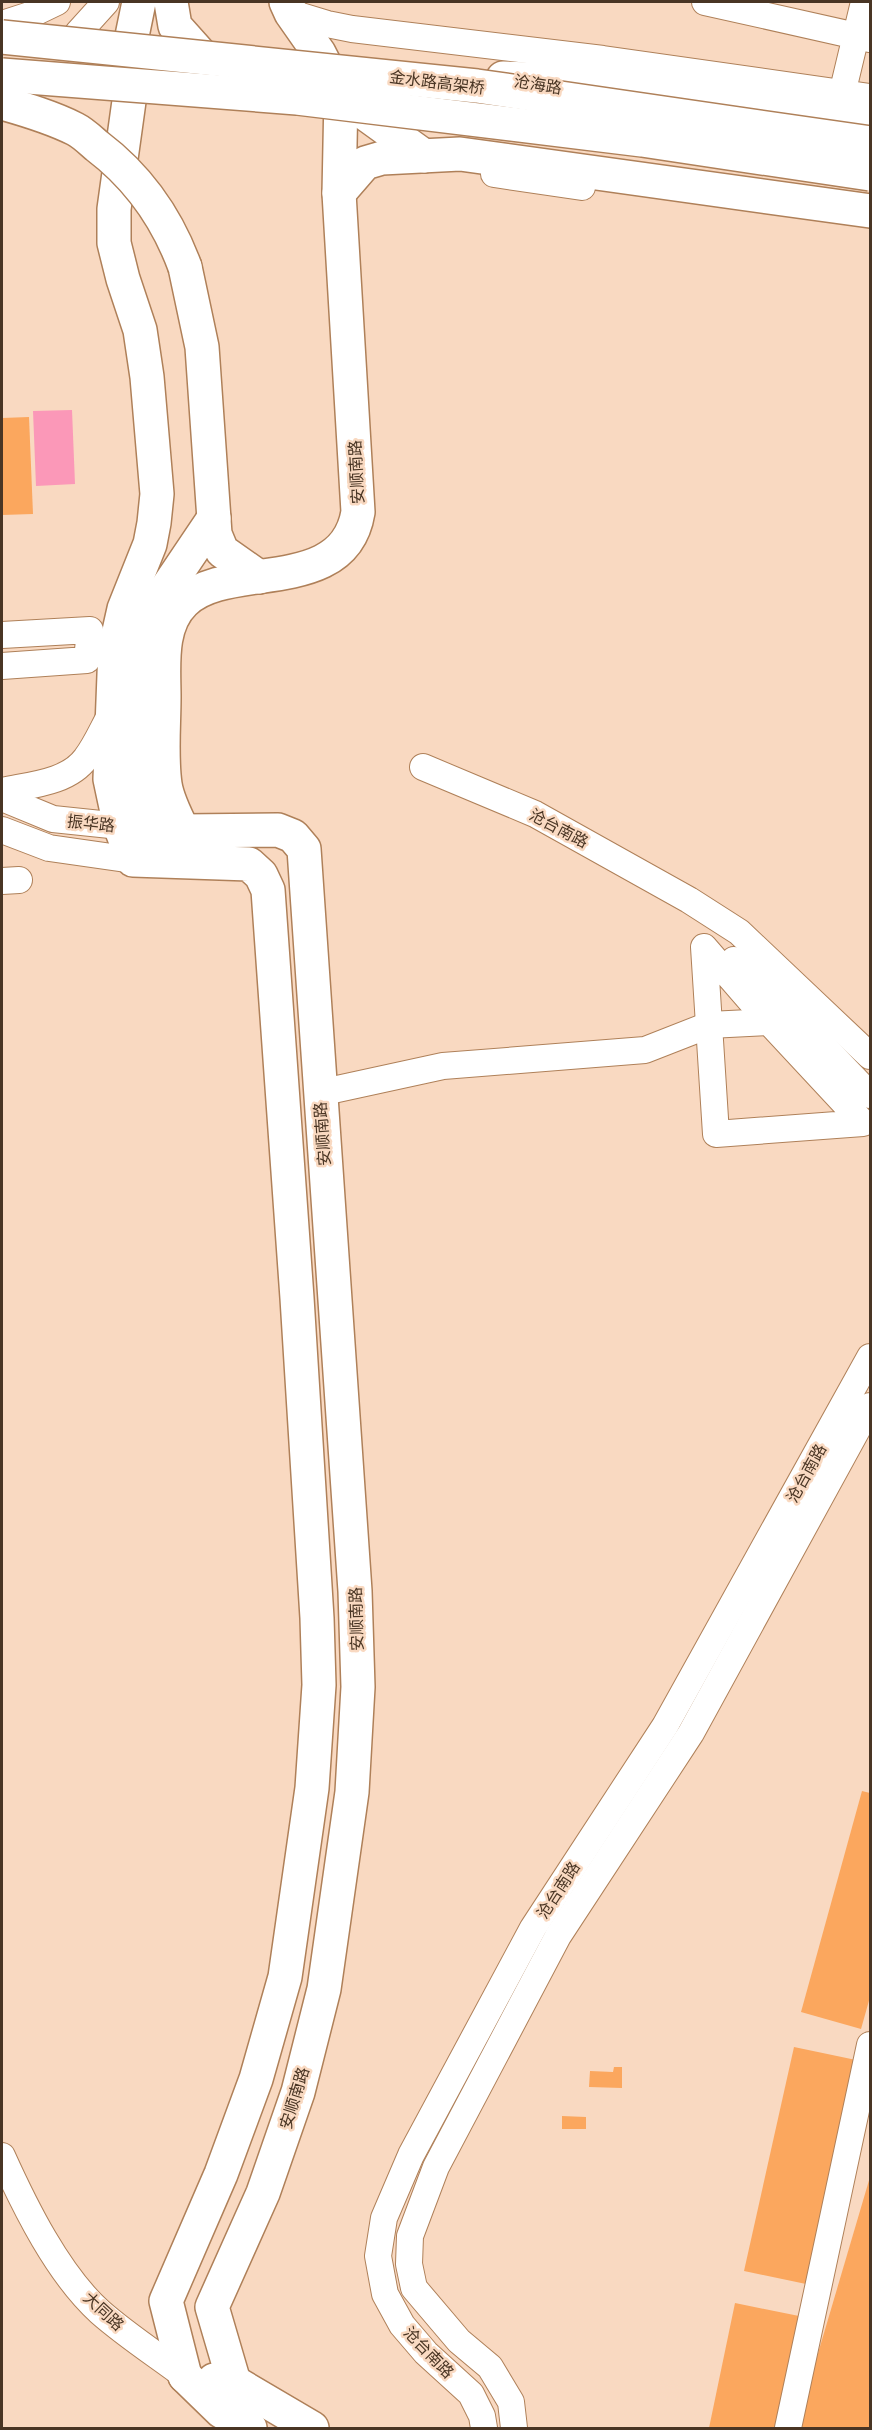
<svg xmlns="http://www.w3.org/2000/svg" width="872" height="2430" font-family="'Asap Condensed','Noto Sans SC',sans-serif">
	<style>
		.green { fill: #fb98b8 }
		.building { fill: #fba75e }
		.lines { fill: none; stroke-linecap: round; stroke-linejoin: round }
		.minor-casing { stroke: #af8059; stroke-width: 28 }
		.major-casing { stroke: #af8059; stroke-width: 36 }
		.minor { stroke: #fff; stroke-width: 26 }
		.major { stroke: #fff; stroke-width: 33 }
		.major-bridge-casing { stroke: #af8059; stroke-width: 36; stroke-linecap: butt }
		.major-bridge { stroke: #fff; stroke-width: 33 }
		.labels { text-anchor: middle; dominant-baseline: central; stroke-width: 5; stroke-linejoin: round; paint-order: stroke }
		.street-label { font-size: 16px; fill: #493524; stroke: #f9d9c1 }
	</style>
	<rect width="100%" height="100%" fill="#f9d9c1"/>
	<path class="green" d="M72 410 75 484 36 486 33 411Z"/>
	<g class="building">
		<path d="M29 417 33 514 2 515V418Z"/>
		<path d="M862 1791 870 1793V1997L861 2029 801 2012Z"/>
		<path d="M794 2047 856 2060 806 2284 744 2271Z"/>
		<path d="M614 2067H622V2088L589 2087 590 2071 613 2072Z"/>
		<path d="M562 2116 586 2117V2129H562Z"/>
		<path d="M870 2177V2428H796Z"/>
		<path d="M735 2303 799 2316 775 2428H709Z"/>
	</g>
	<g class="lines">
		<g class="minor-casing">
			<g id="minor">
				<path d="M705 2 870 39"/>
				<path d="M291 13 327 24 352 29 603 59 870 97"/>
				<path d="M2 24 30 15 57 2"/>
				<path d="M78 33 106 2"/>
				<path d="M842 94 864 2"/>
				<path d="M494 174 582 187"/>
				<path d="M2 635 90 630 87 660 2 666"/>
				<path d="M423 767 535 814 689 900 739 932 870 1056"/>
				<path d="M2 791C29 785 68 783 86 758 96 745 103 728 111 714"/>
				<path d="M2 798 53 819 120 826"/>
				<path d="M2 830 49 848 133 860"/>
				<path d="M2 881 19 880"/>
				<path d="M704 947 769 1022 863 1123 716 1134Z"/>
				<path d="M734 960 799 1021 870 1095"/>
				<path d="M319 1093 443 1066 645 1050 709 1025 769 1022"/>
				<path d="M2 2156C25 2207 58 2274 100 2312 126 2335 157 2355 185 2376"/>
				<path d="M484 2428 482 2416 471 2394 426 2353 402 2325 385 2294 378 2256 384 2218 411 2155 533 1928 665 1726 870 1357"/>
				<path d="M514 2428 511 2402 490 2367 459 2341 414 2288 409 2264 410 2236 436 2167 558 1936 691 1733 870 1406"/>
				<path d="M788 2428 870 2045"/>
			</g>
		</g>
		<g class="major-casing">
			<g id="major">
				<path d="M139 2 132 36 130 94 114 209V243L123 279 140 330 147 377 157 494 154 523 150 544 124 609 115 649 110 779 120 826 133 860 249 864 261 875 268 890 297 1298 317 1618 319 1685 312 1788 285 1977 256 2079 221 2174 166 2301 185 2376"/>
				<path d="M171 2 175 26 217 73"/>
				<path d="M503 78 632 82 870 118"/>
				<path d="M345 99 424 156"/>
				<path d="M339 193 365 163 382 158 460 154 870 211"/>
				<path d="M185 267 202 347 215 534 222 551 259 577"/>
				<path d="M120 826 184 831 278 830 293 836 304 849 355 1591 358 1687 352 1792 324 1989 298 2092 263 2193 212 2307 234 2382"/>
				<path d="M161 846 140 793 138 781 141 648 154 607 214 518"/>
				<path d="M191 847C182 827 168 805 165 784 161 756 164 725 164 697 164 666 159 626 184 602 227 559 344 598 358 512L339 193 341 96 319 53 291 13 286 2"/>
				<path d="M185 2376 221 2411 250 2428"/>
				<path d="M214 2380 234 2382 312 2428"/>
			</g>
		</g>
		<use href="#minor" class="minor"/>
		<use href="#major" class="major"/>
		<g class="major-bridge-casing">
			<g id="major-bridge">
				<path d="M2 37 477 86 870 143"/>
				<path d="M2 75 297 98 642 140 870 174"/>
				<path d="M2 103C27 110 51 117 75 129 83 133 90 140 97 146 138 177 167 218 185 267"/>
			</g>
		</g>
		<use href="#major-bridge" class="major-bridge"/>
	</g>
	<g class="labels">
		<g class="street-label">
			<text transform="translate(437 82) rotate(7)">金水路高架桥</text>
			<text transform="translate(538 84) rotate(9)">沧海路</text>
			<text transform="translate(356 472) rotate(-93)">安顺南路</text>
			<text transform="translate(91 823) rotate(6)">振华路</text>
			<text transform="translate(559 828) rotate(28)">沧台南路</text>
			<text transform="translate(322 1134) rotate(-94)">安顺南路</text>
			<text transform="translate(806 1473) rotate(-61)">沧台南路</text>
			<text transform="translate(356 1619) rotate(-92)">安顺南路</text>
			<text transform="translate(558 1890) rotate(-57)">沧台南路</text>
			<text transform="translate(294 2098) rotate(-73)">安顺南路</text>
			<text transform="translate(104 2311) rotate(43)">大同路</text>
			<text transform="translate(429 2352) rotate(46)">沧台南路</text>
		</g>
	</g>
	<rect width="872" height="2430" fill="none" stroke="#493524" stroke-width="6"/>
</svg>
